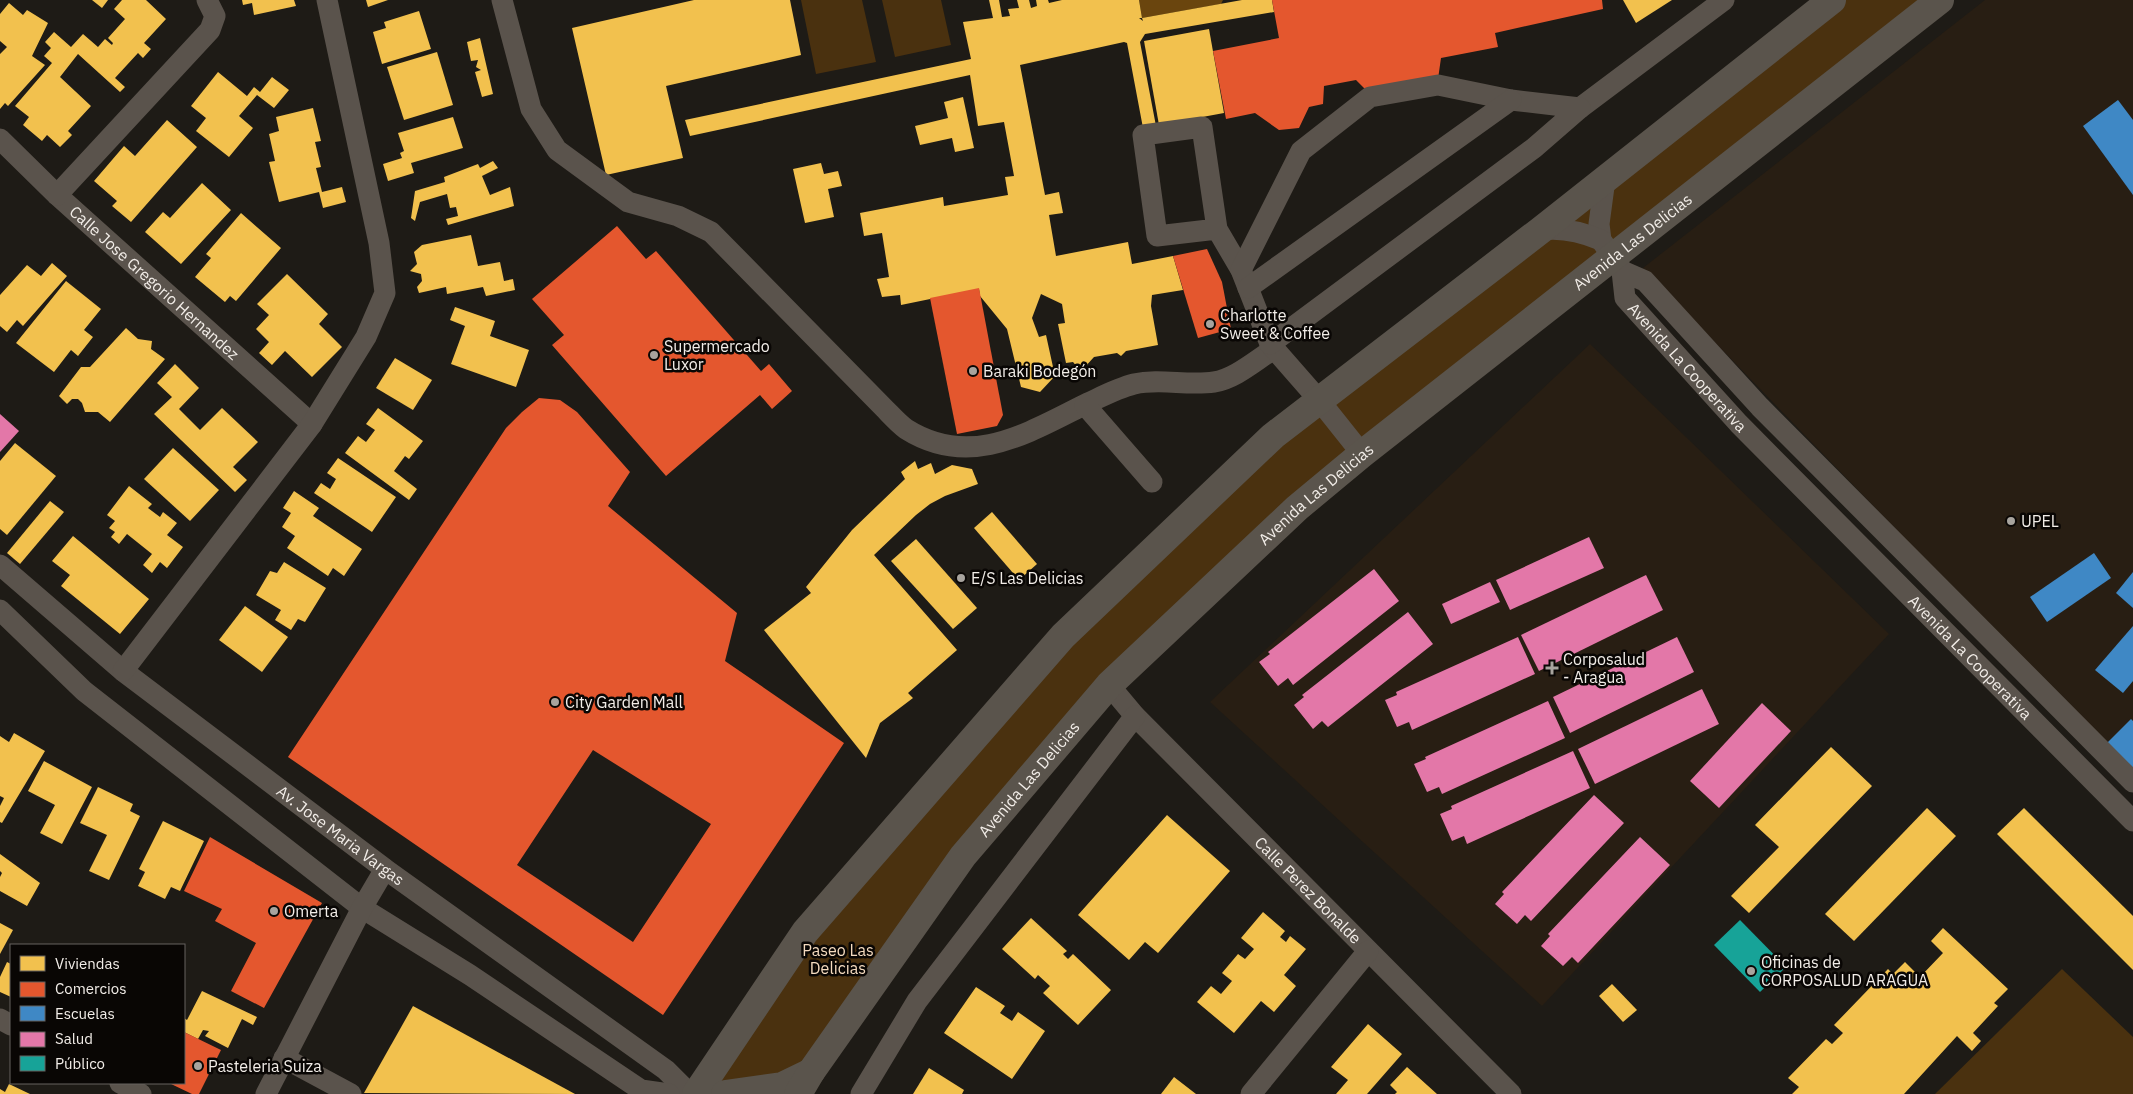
<svg xmlns="http://www.w3.org/2000/svg" width="2133" height="1094" font-family="'IBM Plex Sans',sans-serif">
	<style>
		.built { fill: #281e13 }
		.green { fill: #4a310f }
		.water { fill: #6a450e }
		.homes { fill: #f2c14e }
		.shops { fill: #e4572e; fill-rule: evenodd }
		.schools { fill: #3f88c5 }
		.health { fill: #e377a8 }
		.public { fill: #17a398 }
		.lines { fill: none; stroke-linecap: round; stroke-linejoin: round }
		.minor { stroke: #5a534c; stroke-width: 21 }
		.primary { stroke: #5a544c; stroke-width: 28 }
		.poi-dot { fill: #a8a49e; stroke: #090604; stroke-width: 2 }
		.labels { text-anchor: middle; dominant-baseline: central; stroke-width: 5; stroke-linejoin: round; paint-order: stroke }
		.street-label { font-size: 16px; fill: #f2ede8; stroke: #090604 }
		.poi-label { font-size: 16px; fill: #f2ede8; stroke: #090604; text-anchor: start }
		.park-label { font-size: 16px; fill: #f5dbbf; stroke: #090604 }
	</style>
	<rect width="100%" height="100%" fill="#1e1b16"/>
	<g class="built">
		<path d="M1985 0H2133V774L1643 268Z"/>
		<path d="M1590 344 1889 634 1542 1006 1210 702Z"/>
	</g>
	<g class="green">
		<path d="M801 0H862L876 62 816 74Z"/>
		<path d="M882 0H941L951 45 895 57Z"/>
		<path d="M1832 0H1940L1613 258 1109 685 811 1072 696 1094 805 932 1063 636 1273 436Z"/>
		<path d="M2062 969 2133 1037V1094H1935Z"/>
	</g>
	<path class="water" d="M1139 0H1223L1221 4 1142 18Z"/>
	<g class="homes">
		<path d="M92 0H108L102 8Z"/>
		<path d="M122 0H146L166 19 144 43 151 49 143 58 138 53 115 78 125 87 120 92 78 54 60 77 91 106 68 131 72 135 60 147 47 135 42 141 23 125 29 117 15 106 52 63 44 56 51 48 45 42 54 32 71 47 83 34 98 47 105 39 112 45 113 43 108 38 125 19 114 9Z"/>
		<path d="M242 0H294L296 6 254 15 252 3 243 5Z"/>
		<path d="M366 0H388L368 7Z"/>
		<path d="M694 0H790L801 55 666 86 683 158 606 175 572 28Z"/>
		<path d="M989 0H999L1002 17 1010 16 1008 9 1019 8 1017 0H1029L1031 8 1037 6 1036 0H1048L1049 3 1062 0H1139L1142 18H1139L1143 21 1142 18 1242 0H1272L1274 12 1145 34 1140 42 1156 126 1143 128 1127 43 1124 42 1020 65 1045 195 1059 192 1063 213 1049 215 1056 256 1128 242 1132 264 1173 256 1183 290 1152 295 1151 306 1158 345 1126 351 1121 356 1117 353 1094 357 1084 368 1079 369 1073 362 1066 363 1058 324 1065 323 1062 304 1041 294 1032 318 1039 337 1046 335 1055 376 1040 392 1021 387 1007 329 980 296 979 289 901 305 900 295 882 297 877 279 889 277 882 233 864 236 860 213 943 197 944 206 1008 195 1005 177 1014 176 1004 122 978 126 970 75 690 136 685 120 971 59 963 22 993 18Z"/>
		<path d="M1623 0H1672L1636 23Z"/>
		<path d="M9 3 23 15 27 10 48 23 32 56 45 65 8 106 5 103 0 109V54L7 47 0 41V14Z"/>
		<path d="M419 11 431 49 382 64 373 32 386 28 384 22Z"/>
		<path d="M1209 29 1224 113 1159 125 1144 41Z"/>
		<path d="M480 38 493 94 482 97 475 72 481 70 476 67 478 60 471 61 467 42Z"/>
		<path d="M437 52 453 105 404 120 387 67Z"/>
		<path d="M218 72 247 96 254 87 260 92 272 77 289 90 274 108 257 95 239 116 253 128 229 157 196 131 206 118 191 106Z"/>
		<path d="M963 97 974 148 955 152 952 138 920 145 915 126 948 118 944 102Z"/>
		<path d="M313 108 321 141 315 142 321 167 316 168 322 192 342 187 346 202 323 208 319 192 279 202 269 162 275 161 269 134 279 131 276 117Z"/>
		<path d="M453 117 463 148 411 163 414 173 388 181 383 164 402 158 400 153 404 151 398 133Z"/>
		<path d="M167 120 197 147 131 222 112 206 117 201 94 181 124 146 135 156Z"/>
		<path d="M493 161 498 168 482 176 490 195 510 187 514 206 448 225 446 219 458 216 456 207 450 208 447 194 420 202 415 221 411 218 415 191 445 182 444 177 478 164 480 168Z"/>
		<path d="M821 163 824 174 838 171 842 186 828 189 834 217 805 223 793 169Z"/>
		<path d="M202 183 231 210 181 264 145 232 163 212 170 218Z"/>
		<path d="M241 213 281 248 236 301 230 296 225 302 195 277 211 258 206 254Z"/>
		<path d="M471 235 478 266 500 262 504 281 513 279 515 290 486 296 483 287 447 294 446 287 419 293 417 287 422 281 421 274 410 271 417 264 414 252 422 245Z"/>
		<path d="M52 263 67 276 23 326 17 320 7 332 0 326V295L27 265 41 276Z"/>
		<path d="M287 274 328 314 319 324 342 347 312 377 285 351 272 365 259 353 269 342 256 329 269 315 257 304Z"/>
		<path d="M66 281 101 309 84 330 93 337 78 356 71 350 54 372 16 343Z"/>
		<path d="M455 307 495 321 490 336 529 350 516 387 451 364 465 326 450 320Z"/>
		<path d="M126 328 138 339 152 341 151 349 165 359 110 422 98 412H85L82 403 78 399H72L67 404 59 396 81 367H90Z"/>
		<path d="M395 358 432 380 413 410 376 388Z"/>
		<path d="M175 364 199 388 179 409 200 430 222 408 258 442 233 467 247 480 235 492 154 414 172 397 157 383Z"/>
		<path d="M378 408 423 441 409 459 405 456 394 471 417 489 409 500 345 453 358 436 366 442 375 430 366 424Z"/>
		<path d="M15 443 56 476 7 535 0 529V461Z"/>
		<path d="M173 448 219 490 190 521 144 479Z"/>
		<path d="M338 458 396 497 372 532 314 493 321 483 330 489 336 479 327 473Z"/>
		<path d="M915 461 918 469 931 463 935 474 952 465 972 469 978 484 945 496 930 504 916 515 874 555 957 650 908 693 913 698 880 723 866 758 764 630 811 593 806 587 852 530 905 479 901 472Z"/>
		<path d="M129 486 152 504 148 508 160 517 163 512 177 523 167 535 183 547 167 568 160 562 152 573 143 565 152 554 127 534 119 544 111 537 115 532 109 528 115 521 107 515Z"/>
		<path d="M294 491 319 508 313 516 362 549 344 576 333 568 328 576 287 548 295 536 282 527 291 513 283 508Z"/>
		<path d="M50 501 64 512 20 564 7 553Z"/>
		<path d="M992 512 1037 564 1019 580 974 528Z"/>
		<path d="M73 536 149 599 120 634 61 586 70 575 52 561Z"/>
		<path d="M916 539 977 608 953 629 891 561Z"/>
		<path d="M284 562 326 588 305 622 298 619 291 630 275 620 281 610 256 595 270 571 277 573Z"/>
		<path d="M245 606 288 637 262 672 219 640Z"/>
		<path d="M14 733 45 751 2 823 0 822V806L4 798 0 796V736L9 742Z"/>
		<path d="M1831 747 1872 786 1749 913 1731 896 1779 847 1755 825Z"/>
		<path d="M44 761 92 787 62 844 40 833 55 805 28 791Z"/>
		<path d="M98 787 133 804 130 811 140 816 109 880 89 871 107 835 80 823Z"/>
		<path d="M1927 808 1956 836 1854 941 1825 914Z"/>
		<path d="M2024 808 2133 916V970L1997 834Z"/>
		<path d="M1167 815 1230 871 1158 953 1145 942 1129 960 1078 915Z"/>
		<path d="M163 821 204 841 180 891 171 887 165 899 138 886 145 872 139 869Z"/>
		<path d="M0 854 40 883 27 906 0 891V877L2 873 0 871Z"/>
		<path d="M1263 912 1285 931 1280 937 1286 942 1290 936 1306 949 1284 975 1296 986 1274 1012 1261 1001 1234 1033 1197 1002 1211 986 1221 994 1232 981 1222 973 1238 954 1245 959 1254 949 1241 938Z"/>
		<path d="M1031 918 1067 951 1063 954 1068 959 1073 954 1111 990 1078 1025 1043 993 1050 986 1038 975 1035 979 1002 949Z"/>
		<path d="M0 923 13 930 0 954Z"/>
		<path d="M1943 928 2008 989 1994 1003 1998 1006 1973 1033 1981 1041 1972 1051 1957 1036 1904 1094H1792L1799 1087 1788 1078 1826 1039 1832 1044 1843 1033 1834 1025 1888 969 1893 974 1905 962 1920 977 1943 953 1931 941Z"/>
		<path d="M7 962 11 964V997L0 992V977Z"/>
		<path d="M1612 984 1637 1010 1623 1022 1599 996Z"/>
		<path d="M976 987 1005 1006 1000 1013 1012 1021 1018 1012 1045 1031 1012 1079 944 1033Z"/>
		<path d="M202 991 257 1017 253 1025 242 1019 228 1048 205 1036 209 1031 203 1030 198 1039 184 1032V1018L187 1020Z"/>
		<path d="M413 1006 575 1094 364 1093Z"/>
		<path d="M1368 1024 1402 1054 1367 1094H1336L1348 1080 1331 1067Z"/>
		<path d="M1407 1067 1437 1094H1395L1397 1092 1390 1085Z"/>
		<path d="M929 1068 964 1090 962 1094H913Z"/>
		<path d="M1174 1077 1196 1094H1161Z"/>
		<path d="M9 1084 30 1094H0V1089L5 1092Z"/>
	</g>
	<g class="shops">
		<path d="M1272 0H1602L1603 9 1495 33 1498 47 1441 58 1438 79 1368 92 1356 80 1324 86 1323 104 1309 107 1299 128 1279 130 1255 113 1226 119 1213 51 1279 38Z"/>
		<path d="M617 226 646 259 656 251 761 371 769 364 792 391 772 409 760 395 666 476 552 345 564 335 532 299Z"/>
		<path d="M1207 249 1222 282 1231 329 1198 338 1173 256Z"/>
		<path d="M979 288 1003 415 997 426 957 434 930 298Z"/>
		<path d="M539 398 560 400 577 412 630 472 608 506 737 613 725 661 844 743 663 1015 288 757 506 428 522 412ZM593 750 711 824 633 942 517 865Z"/>
		<path d="M210 837 322 903 264 1008 231 991 256 943 215 921 222 909 184 891Z"/>
		<path d="M184 1032 221 1050 199 1094H192L169 1083H184Z"/>
	</g>
	<g class="schools">
		<path d="M2118 100 2133 120V195L2083 126Z"/>
		<path d="M2094 553 2111 578 2047 622 2030 597Z"/>
		<path d="M2133 572V608L2116 593Z"/>
		<path d="M2133 626V681L2123 693 2095 670Z"/>
		<path d="M2131 719 2133 721V773L2105 745Z"/>
	</g>
	<g class="health">
		<path d="M0 414 19 431 0 452Z"/>
		<path d="M1589 537 1604 568 1510 610 1496 580Z"/>
		<path d="M1374 569 1399 601 1293 685 1288 678 1278 686 1259 662 1270 654 1268 652Z"/>
		<path d="M1646 575 1663 610 1539 671 1521 635Z"/>
		<path d="M1490 582 1500 602 1451 624 1442 604Z"/>
		<path d="M1408 612 1433 644 1328 727 1322 721 1313 729 1294 705 1304 697 1302 695Z"/>
		<path d="M1518 637 1535 674 1412 730 1409 722 1397 727 1385 700 1397 695 1396 692Z"/>
		<path d="M1677 637 1694 672 1570 733 1553 697Z"/>
		<path d="M1702 689 1719 724 1595 784 1578 749Z"/>
		<path d="M1548 701 1565 738 1442 794 1439 787 1427 792 1414 764 1426 759 1425 757Z"/>
		<path d="M1762 703 1791 731 1719 808 1690 781Z"/>
		<path d="M1573 751 1590 788 1467 844 1464 836 1452 841 1440 814 1452 809 1451 806Z"/>
		<path d="M1594 795 1624 823 1531 921 1525 915 1517 924 1495 904 1504 894 1502 892Z"/>
		<path d="M1640 837 1670 865 1578 963 1572 957 1563 966 1541 946 1550 936 1548 934Z"/>
	</g>
	<path class="public" d="M1740 920 1786 967 1760 992 1714 945Z"/>
	<g class="lines">
		<g class="minor">
			<path d="M502 0 531 109 557 150 628 202 678 216 711 232 884 408C891 415 898 423 906 429 971 470 1029 432 1088 403 1103 396 1118 388 1134 384 1160 378 1187 386 1214 382 1235 379 1256 360 1274 349"/>
			<path d="M1580 108 1724 0"/>
			<path id="s1" d="M0 139 57 195 312 424"/>
			<path d="M1605 179 1599 224 1601 240 1621 269"/>
			<path d="M57 195 210 30 215 16 207 0"/>
			<path d="M1217 229 1157 236 1143 135 1202 127 1217 229 1241 270 1270 344 1319 400 1362 454"/>
			<path d="M1541 230C1562 227 1582 232 1601 240"/>
			<path d="M1241 270 1301 151 1370 97 1438 85 1511 100 1580 108 1534 148 1270 344"/>
			<path d="M1248 288 1511 100"/>
			<path d="M1085 405 1152 482"/>
			<path id="s2" d="M0 565 123 671 385 869 666 1070 690 1094"/>
			<path d="M0 610 84 691 362 908 470 975 641 1090 669 1094"/>
			<path d="M123 671 312 424 366 337 385 293 379 243 327 0"/>
			<path id="s3" d="M1109 685 1135 716 1511 1094"/>
			<path id="s4" d="M2133 782 1760 407 1645 281 1622 271 1625 298 1739 424 2133 821"/>
			<path d="M0 1019 11 1025"/>
			<path d="M284 1058 351 1094"/>
			<path d="M120 1083 141 1094"/>
			<path d="M266 1094 362 908 385 869"/>
			<path d="M861 1094 917 1001 1135 716"/>
			<path d="M1251 1094 1368 951"/>
		</g>
		<g class="primary">
			<path d="M696 1094 805 932 1063 636 1273 436 1541 230 1832 0"/>
			<path d="M725 1094 782 1086 811 1072"/>
			<path id="s5" d="M798 1094 811 1072 963 856 1109 685 1297 508 1362 454 1940 0"/>
		</g>
	</g>
	<g class="poi-dot">
		<circle cx="1210" cy="324" r="5"/>
		<circle cx="654" cy="355" r="5"/>
		<circle cx="973" cy="371" r="5"/>
		<circle cx="2011" cy="521" r="5"/>
		<circle cx="961" cy="578" r="5"/>
		<path d="M1549.5 660.5h5v5h5v5h-5v5h-5v-5h-5v-5h5z"/>
		<circle cx="555" cy="702" r="5"/>
		<circle cx="274" cy="911" r="5"/>
		<circle cx="1751" cy="971" r="5"/>
		<circle cx="198" cy="1066" r="5"/>
	</g>
	<g class="labels">
		<g class="street-label">
			<text stroke="none"><textPath href="#s5" startOffset="1201">Avenida Las Delicias</textPath></text>
			<text stroke="none"><textPath href="#s1" startOffset="211">Calle Jose Gregorio Hernandez</textPath></text>
			<text stroke="none"><textPath href="#s4" startOffset="845">Avenida La Cooperativa</textPath></text>
			<text stroke="none"><textPath href="#s5" startOffset="796">Avenida Las Delicias</textPath></text>
			<text stroke="none"><textPath href="#s4" startOffset="1250">Avenida La Cooperativa</textPath></text>
			<text stroke="none"><textPath href="#s5" startOffset="391">Avenida Las Delicias</textPath></text>
			<text stroke="none"><textPath href="#s2" startOffset="435">Av. Jose Maria Vargas</textPath></text>
			<text stroke="none"><textPath href="#s3" startOffset="286">Calle Perez Bonalde</textPath></text>
		</g>
		<g class="poi-label">
			<text x="1220" y="315">Charlotte<tspan x="1220" dy="18">Sweet &amp; Coffee</tspan></text>
			<text x="664" y="346">Supermercado<tspan x="664" dy="18">Luxor</tspan></text>
			<text x="983" y="371">Baraki Bodegón</text>
			<text x="2021" y="521">UPEL</text>
			<text x="971" y="578">E/S Las Delicias</text>
			<text x="1563" y="659">Corposalud<tspan x="1563" dy="18">- Aragua</tspan></text>
			<text x="565" y="702">City Garden Mall</text>
			<text x="284" y="911">Omerta</text>
			<text x="1761" y="962">Oficinas de<tspan x="1761" dy="18">CORPOSALUD ARAGUA</tspan></text>
			<text x="208" y="1066">Pasteleria Suiza</text>
		</g>
		<g class="park-label">
			<text x="838" y="950">Paseo Las<tspan x="838" dy="18">Delicias</tspan></text>
		</g>
	</g>
	<rect x="10" y="944" width="175" height="140" fill="#090604" stroke="#66625f"/>
	<rect x="20" y="956" width="25" height="15" fill="#f2c14e" stroke="#66625f"/>
	<text x="55" y="969" font-size="15" fill="#f2ede8">Viviendas</text>
	<rect x="20" y="982" width="25" height="15" fill="#e4572e" stroke="#66625f"/>
	<text x="55" y="994" font-size="15" fill="#f2ede8">Comercios</text>
	<rect x="20" y="1006" width="25" height="15" fill="#3f88c5" stroke="#66625f"/>
	<text x="55" y="1019" font-size="15" fill="#f2ede8">Escuelas</text>
	<rect x="20" y="1032" width="25" height="15" fill="#e377a8" stroke="#66625f"/>
	<text x="55" y="1044" font-size="15" fill="#f2ede8">Salud</text>
	<rect x="20" y="1056" width="25" height="15" fill="#17a398" stroke="#66625f"/>
	<text x="55" y="1069" font-size="15" fill="#f2ede8">Público</text>
</svg>
